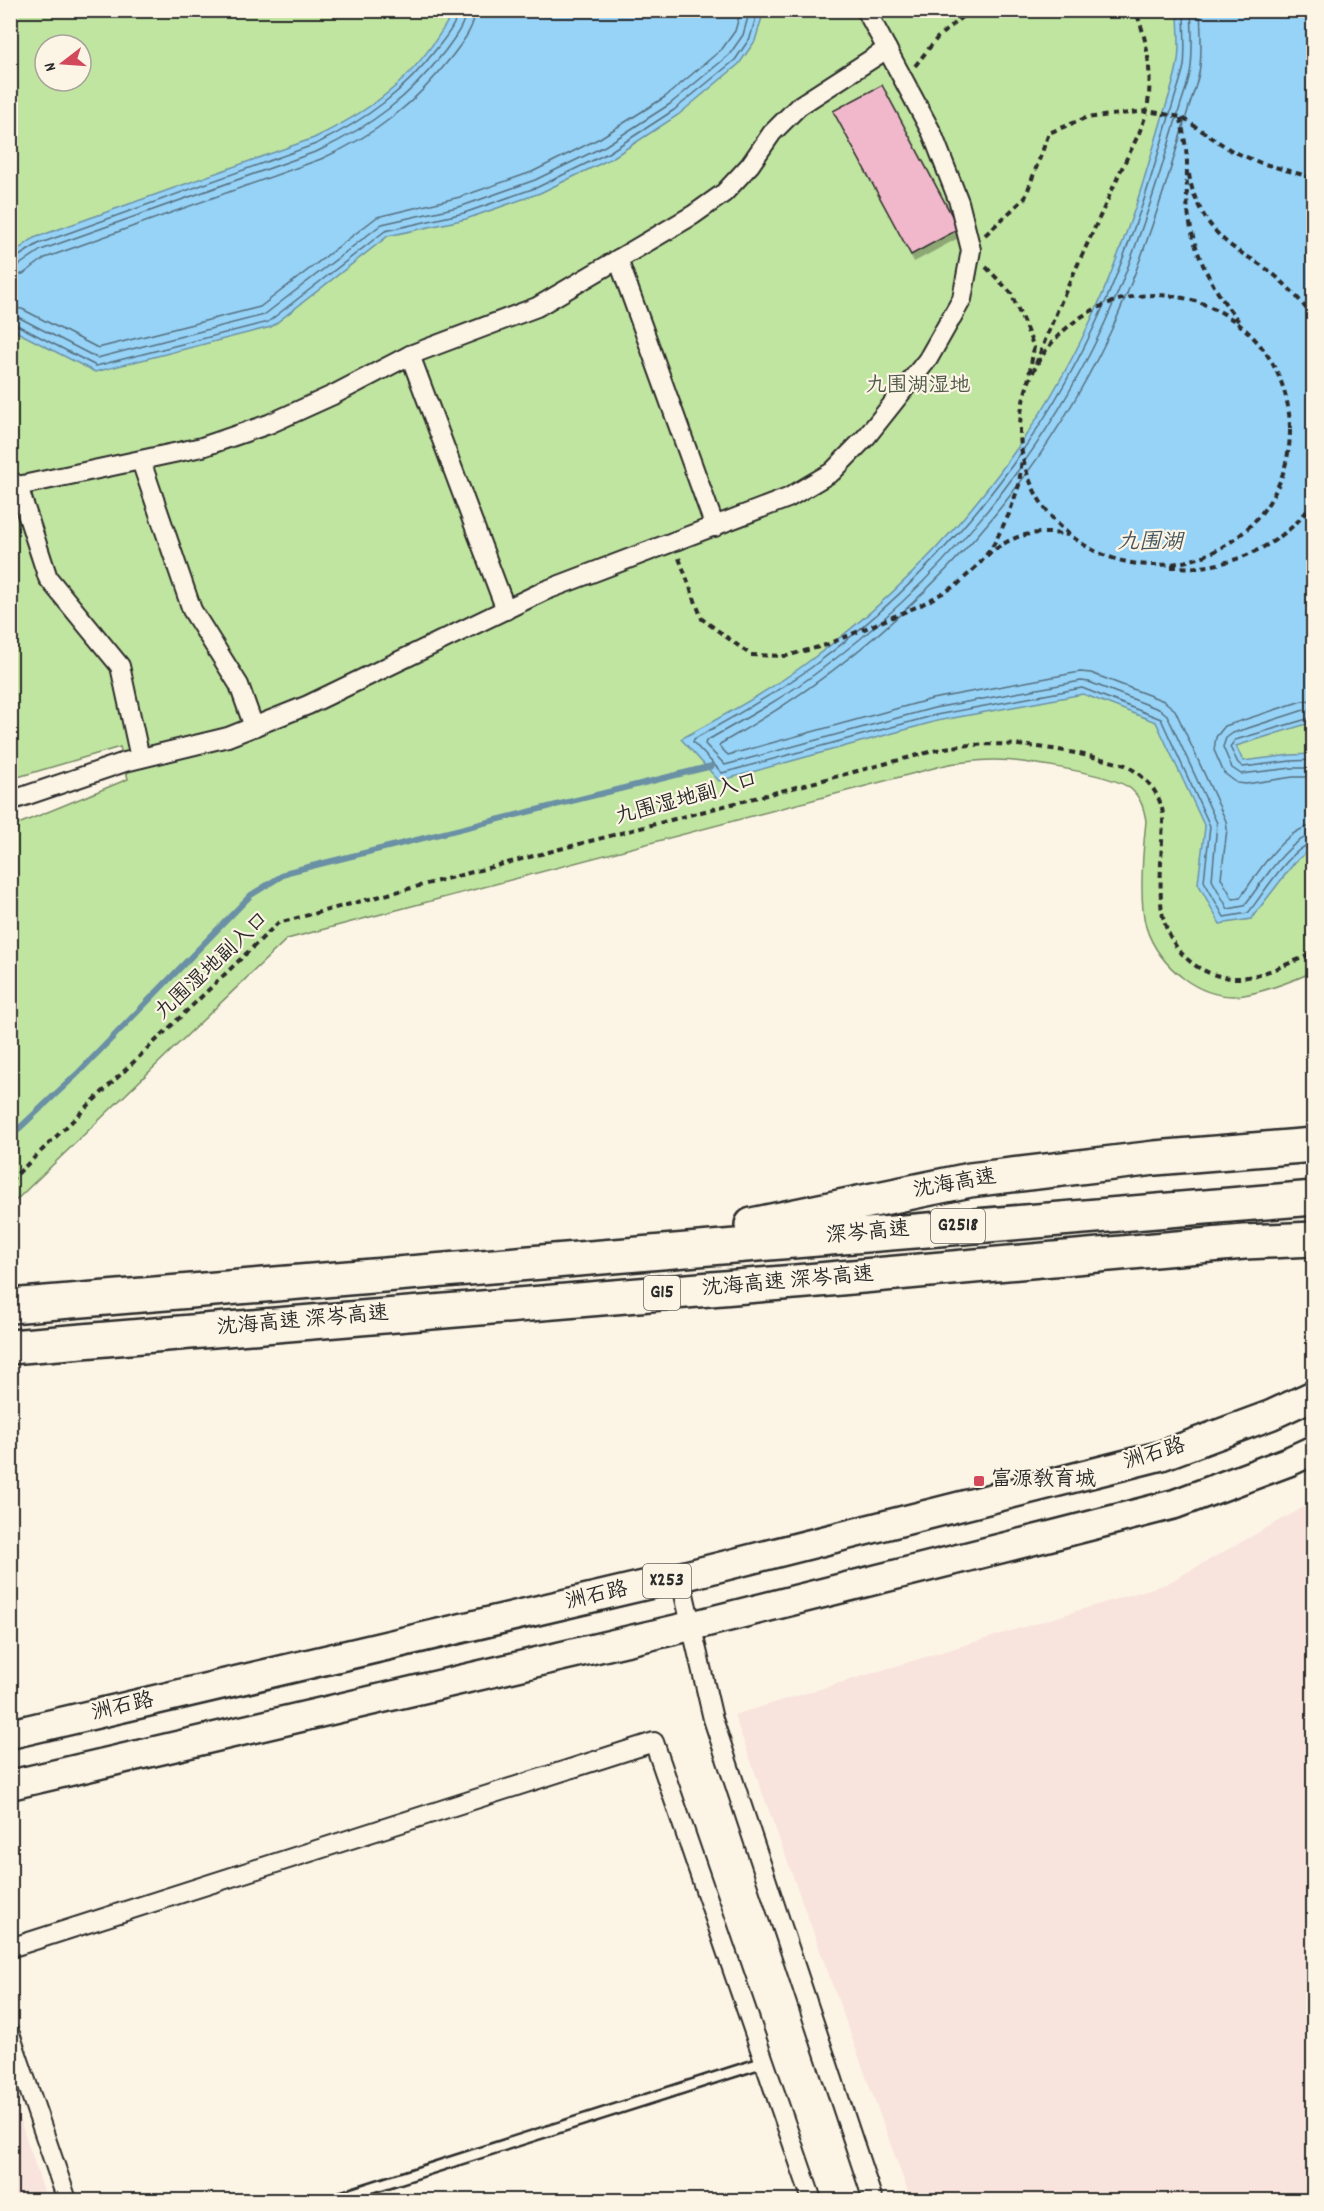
<svg xmlns="http://www.w3.org/2000/svg" width="1324" height="2211" font-family="Dekko,'LXGW WenKai TC',sans-serif">
	<style>
		.built { fill: #f9e3dd }
		.green { fill: #c0e5a0; stroke: #768866; stroke-width: 1.5; fill-rule: evenodd }
		.water { fill: #96d3f7; stroke: #6b90a5; stroke-width: 1.5 }
		.lines { fill: none; stroke-linecap: round; stroke-linejoin: round }
		.shore { stroke: #566e7d; stroke-width: 1.5 }
		.stream { stroke: #6b90a5; stroke-width: 6 }
		.building { fill: #f1b8cb; stroke: #2b2b2b; stroke-width: 1.5; filter: url(#shadow) }
		.lane-casing { stroke: #2b2b2b; stroke-width: 14 }
		.street-casing { stroke: #2b2b2b; stroke-width: 22 }
		.primary-casing { stroke: #2b2b2b; stroke-width: 33 }
		.highway-casing { stroke: #2b2b2b; stroke-width: 38 }
		.path { stroke: #2b2b2b; stroke-width: 4; stroke-dasharray: 6 4.5; stroke-linecap: butt }
		.lane { stroke: #fcf5e5; stroke-width: 9 }
		.street { stroke: #fcf5e5; stroke-width: 18 }
		.primary { stroke: #fcf5e5; stroke-width: 28 }
		.highway { stroke: #fcf5e5; stroke-width: 33 }
		.poi-dot { fill: #d1495b; stroke: #fcf5e5; stroke-width: 2 }
		.labels { text-anchor: middle; dominant-baseline: central; stroke-width: 4.5; stroke-linejoin: round; paint-order: stroke }
		.shield { fill: #fcf5e5; stroke: #6a6863; stroke-width: 1.5 }
		.shield-label { font-size: 20px; font-weight: bold; fill: #2b2b2b }
		.park-label { font-size: 21px; fill: #505a48; stroke: #fcf5e5 }
		.street-label { font-size: 21px; fill: #2b2b2b; stroke: #fcf5e5 }
		.poi-label { font-size: 21px; fill: #2b2b2b; stroke: #fcf5e5; text-anchor: start }
		.water-label { font-size: 22px; font-style: italic; fill: #46555e; stroke: #fcf5e5 }
	</style>
	<defs>
		<filter id="shadow"><feDropShadow dx="3.5" dy="6" stdDeviation="0" flood-color="#0004"/></filter>
	</defs>
	<rect width="100%" height="100%" fill="#fcf5e5"/>
	<filter id="ink" filterUnits="userSpaceOnUse"><feTurbulence type="fractalNoise" baseFrequency=".0167" numOctaves="2"/><feDisplacementMap in="SourceGraphic" scale="12" xChannelSelector="R" yChannelSelector="G"/><feConvolveMatrix kernelMatrix="1 2 1 2 8 2 1 2 1" color-interpolation-filters="sRGB"/></filter>
	<g filter="url(#ink)">
		<g class="built">
			<path d="M1313 1502V2200H911L734 1715 1166 1584Z"/>
			<path d="M10 2093H11L47 2200H11Z"/>
		</g>
		<path class="green" d="M11 11H1313V972C1292 981 1268 991 1244 995 1201 1002 1158 966 1146 927 1139 901 1143 849 1146 821 1144 809 1141 798 1131 789 1114 774 1020 760 995 760 980 760 964 762 949 764L287 939 11 1205V827L128 779 120 747 11 779ZM45 45H81V81H45Z"/>
		<g class="water">
			<path d="M454 10H763V14L755 41 739 64 678 115 612 158 540 193 466 219 388 236 271 327 95 372 13 330 10 325 11 255 34 238 314 138C378 107 419 75 454 10Z"/>
			<path d="M1178 11H1314L1313 722 1236 746 1243 761 1291 755 1313 754V847L1295 862 1251 919 1220 924 1198 883 1205 827 1156 722 1083 694 937 721 719 781 681 739C724 715 768 692 808 662 926 576 1026 458 1089 324 1107 287 1121 248 1135 208 1145 177 1154 146 1163 115 1168 99 1174 83 1177 66 1181 49 1178 28 1178 11Z"/>
		</g>
		<g class="lines">
			<g class="shore">
				<path d="M1184 10C1184 28 1186 48 1184 66 1181 80 1175 96 1171 110 1162 141 1153 172 1143 203 1128 245 1113 287 1094 327 1031 461 931 579 812 667 774 694 734 717 694 739L693 742 722 773 936 715 1082 688 1161 719 1210 826 1204 881 1224 917 1248 913C1262 896 1292 845 1314 843"/>
				<path d="M1191 10C1192 28 1193 48 1191 66 1190 80 1183 96 1179 110 1169 142 1160 175 1149 207 1135 249 1120 291 1101 331 1037 466 936 586 815 674 781 699 743 720 706 741L705 744 725 765 934 708 1081 681 1089 682 1161 710 1167 715 1217 823 1212 880 1228 909 1244 906C1259 887 1289 837 1314 835"/>
				<path d="M1200 10C1201 29 1202 47 1200 66 1199 80 1192 96 1188 110 1178 143 1169 177 1157 211 1143 253 1128 295 1109 335 1026 509 888 650 720 744L719 746 728 755 932 699 1080 672 1091 673 1164 701 1175 710 1226 821 1227 829 1221 878 1233 899 1240 898C1256 876 1284 827 1314 826"/>
				<path d="M10 259 16 258 38 244 316 144C367 119 404 92 438 47 446 37 457 23 458 10"/>
				<path d="M10 267 19 265 41 250 318 151C371 126 409 98 445 51 453 40 465 25 466 10"/>
				<path d="M10 276 23 274 45 258 321 159C376 135 416 103 453 55 462 43 475 27 475 10"/>
				<path d="M10 307 22 309 98 348 260 307 377 217 460 197 532 172 600 138 665 97 722 49 735 31 741 10"/>
				<path d="M10 316 18 317 97 358 264 315 382 224 462 206 535 180 605 146 670 104 729 55 743 35 750 10"/>
				<path d="M10 324H15L96 366 268 322 385 231 464 213 538 187 608 153 674 110 735 60 750 38 758 10"/>
				<path d="M1314 700 1302 701 1225 726 1216 737 1214 750 1224 773 1237 783 1246 784 1293 777H1314"/>
				<path d="M1314 709 1304 710 1233 733 1226 738 1223 747 1232 768 1241 774 1292 768H1314"/>
				<path d="M1314 717 1235 740 1230 747 1238 763 1243 767 1291 761 1314 760"/>
			</g>
			<path class="stream" d="M10 1137 77 1074 251 895 288 872 712 766"/>
		</g>
		<path class="building" d="M882 85 959 229 911 255 833 111Z"/>
		<g class="lines">
			<g class="lane-casing">
				<path id="lane" d="M332 2200 764 2062"/>
			</g>
			<g class="street-casing">
				<g id="street">
					<path d="M618 259 715 527"/>
					<path d="M410 355 506 610"/>
					<path d="M141 461 192 610 239 685 254 727"/>
					<path d="M10 480 18 486 48 578 120 666 140 758"/>
					<path d="M18 486 202 447 269 424 333 395 410 355 537 307 693 215 724 193 750 165 772 133 799 106 887 49"/>
					<path d="M10 801 125 762 228 737 308 705 544 591 788 498 832 472 867 436 928 359 962 299 971 250 959 202 932 133 866 10"/>
					<path d="M680 1577 713 1719 873 2200"/>
					<path d="M10 1948 654 1742 812 2200"/>
					<path d="M10 2034 67 2200"/>
				</g>
			</g>
			<g class="primary-casing">
				<g id="primary">
					<path d="M10 1734 680 1577 1160 1456 1271 1415 1314 1395"/>
					<path d="M10 1785 691 1626 1058 1534 1175 1504 1290 1461 1314 1450"/>
				</g>
			</g>
			<g class="highway-casing">
				<g id="highway">
					<path d="M752 1225 970 1180 1155 1158 1314 1145"/>
					<path d="M10 1306 1314 1198"/>
					<path d="M10 1347 807 1281 1244 1242 1314 1239"/>
				</g>
			</g>
			<g class="path">
				<path d="M915 66 938 37 970 10"/>
				<path d="M1181 118C1183 133 1187 149 1187 164 1187 180 1186 195 1188 211 1193 254 1214 292 1241 324"/>
				<path d="M1189 174C1193 203 1210 231 1234 248 1245 256 1258 262 1269 271 1287 284 1301 301 1314 319"/>
				<path d="M985 235 1025 198 1049 133 1085 118 1147 111 1181 117 1232 151 1261 163 1314 178"/>
				<path d="M986 267 1011 293 1034 347 1028 382"/>
				<circle cx="1155" cy="430" r="135"/>
				<path d="M1036 364C1060 298 1092 236 1120 172 1128 155 1144 127 1147 109 1153 78 1148 39 1135 10"/>
				<path d="M987 556C1013 533 1035 530 1069 535"/>
				<path d="M679 558 702 619 751 655 786 656 826 645 921 605 957 585 981 562 994 544 1009 514 1019 485 1022 458"/>
				<path d="M1171 567C1180 567 1190 568 1199 567 1243 563 1290 539 1314 501"/>
				<path d="M10 1181 278 923 945 748C1006 738 1066 749 1125 765 1141 774 1155 786 1161 805 1165 817 1162 828 1162 841 1161 860 1160 881 1161 900 1162 943 1195 980 1240 978 1261 977 1294 961 1314 953"/>
			</g>
			<use href="#lane" class="lane"/>
			<use href="#street" class="street"/>
			<use href="#primary" class="primary"/>
			<use href="#highway" class="highway"/>
		</g>
	</g>
	<rect class="poi-dot" x="973" y="1475" width="12" height="12" rx="3"/>
	<g class="labels">
		<g class="shield">
			<rect x="931" y="1209" width="54" height="34" rx="4.5"/>
			<rect x="644" y="1276" width="36" height="34" rx="4.5"/>
			<rect x="643" y="1564" width="48" height="34" rx="4.5"/>
		</g>
		<g class="shield-label">
			<text x="958" y="1226">G2518</text>
			<text x="662" y="1293">G15</text>
			<text x="667" y="1581">X253</text>
		</g>
		<g class="park-label">
			<text x="918" y="387">九围湖湿地</text>
		</g>
		<g class="street-label">
			<text transform="translate(687 800) rotate(-15)">九围湿地副入口</text>
			<text transform="translate(213 967) rotate(-43)">九围湿地副入口</text>
			<text transform="translate(955 1185) rotate(-10)">沈海高速</text>
			<text transform="translate(868 1234) rotate(-5)">深岑高速</text>
			<text transform="translate(788 1283) rotate(-5)">沈海高速 深岑高速</text>
			<text transform="translate(303 1322) rotate(-5)">沈海高速 深岑高速</text>
			<text transform="translate(1155 1455) rotate(-17)">洲石路</text>
			<text transform="translate(597 1597) rotate(-13)">洲石路</text>
			<text transform="translate(123 1708) rotate(-13)">洲石路</text>
		</g>
		<g class="poi-label">
			<text x="991" y="1481">富源教育城</text>
		</g>
		<g class="water-label">
			<text x="1150" y="543">九围湖</text>
		</g>
	</g>
	<rect width="1324" height="2211" fill="none" stroke="#fcf5e5" stroke-width="36"/>
	<rect x="18" y="18" width="1288" height="2175" fill="none" stroke="#2b2b2b" stroke-width="2" filter="url(#ink)"/>
	<g transform="translate(63 63) rotate(253)"><circle r="28" fill="#fcf5e5" stroke="#a8a49b" stroke-width="1.5"/>
	<path d="M0-4.5L10 22L0 15L-10 22Z" fill="#d1495b"/>
	<text y="-9" font-size="16" font-weight="bold" text-anchor="middle" fill="#2b2b2b">N</text>
	</g>
</svg>
